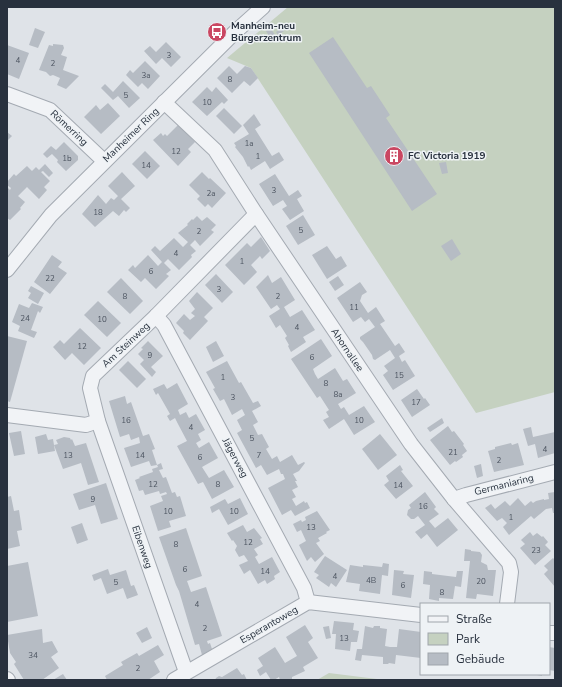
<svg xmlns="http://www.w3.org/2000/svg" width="562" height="687" font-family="'Nunito Sans',sans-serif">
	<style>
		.green { fill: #c5d1c0 }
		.building { fill: #b6bcc4 }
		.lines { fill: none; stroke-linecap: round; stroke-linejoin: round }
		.minor-casing { stroke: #a4aab2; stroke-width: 16 }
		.minor { stroke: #f1f3f6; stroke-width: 14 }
		.labels { text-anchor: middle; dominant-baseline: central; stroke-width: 3; stroke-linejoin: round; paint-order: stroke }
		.number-label { font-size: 8px; fill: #4c5460 }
		.poi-label { font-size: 10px; font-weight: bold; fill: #28313e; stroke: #eef2f5; text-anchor: start }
		.street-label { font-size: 10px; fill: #28313e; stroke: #eef2f5 }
	</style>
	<rect width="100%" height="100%" fill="#dfe3e8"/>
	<g class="green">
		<path d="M288 7H555V392L476 413 251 68 227 58Z"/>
		<path d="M329 673 385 680H317Z"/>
	</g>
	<g class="building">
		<path d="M35 28 45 32 38 48 29 45Z"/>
		<path d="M270 28 276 36 271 39 266 31Z"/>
		<path d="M282 28 284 31 278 35 276 32Z"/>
		<path d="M333 37 367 88 371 86 390 115 386 118 437 194 412 211 309 53Z"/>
		<path d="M166 42 181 57 171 67 162 58 156 64 144 51 150 46 156 52Z"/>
		<path d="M53 44 63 45 64 48 61 55 67 57 63 70 79 76 66 89 57 85 60 78 53 75 50 76 46 72 39 70 49 45 53 46Z"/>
		<path d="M7 45 29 53 19 79 7 74Z"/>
		<path d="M145 61 160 76 148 89 142 83 138 87 126 75 130 70 133 73Z"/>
		<path d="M229 66 237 74 245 66 251 68 258 78 250 86 244 81 232 93 217 78Z"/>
		<path d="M123 81 140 98 129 108 118 96 113 100 101 88 105 84 113 92Z"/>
		<path d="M207 87 212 92 216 87 228 100 224 104 222 102 207 116 192 102Z"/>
		<path d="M108 103 120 116 101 134 84 117 96 105 100 110Z"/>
		<path d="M224 108 242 126 234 134 216 116Z"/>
		<path d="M254 114 261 125 255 129 272 156 279 152 284 160 270 169 265 161 251 170 249 166 248 167 243 157 235 147 236 146 234 143 249 134 243 125Z"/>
		<path d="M178 125 195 142 188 149 191 152 178 166 153 140 161 133 163 136 165 134 167 136Z"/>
		<path d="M7 132 12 136 7 141Z"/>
		<path d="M64 142 78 156V160L66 171 57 162 58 160 52 154 47 158 43 154 51 146 56 150Z"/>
		<path d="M145 151 160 166 147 179 132 164Z"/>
		<path d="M446 162 448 173 442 174 439 163Z"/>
		<path d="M45 164 53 173 49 177 43 171 41 172 50 181 44 187 47 190 39 199 27 187 18 196 25 202 20 208 21 209 10 220 7 218V187L10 190 11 188 7 185V182L14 174 16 176 27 166 32 171 36 167 39 170Z"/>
		<path d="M122 172 135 186 121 199 130 208 126 212 124 210 119 216 113 211 95 227 82 214 98 195 106 204 111 198 114 200 118 196 108 186Z"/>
		<path d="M202 172 209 179 210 178 226 193 212 208 208 204 205 207 197 199 200 196 189 185Z"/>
		<path d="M275 174 289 196 298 190 302 196 297 199 304 211 290 220 282 209 287 206 283 200 273 206 259 184Z"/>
		<path d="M303 215 315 235 298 245 286 226Z"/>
		<path d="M197 216 202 221 207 217 216 225 211 230 214 232 200 246 195 240 190 245 196 251 191 255 192 257 179 270 168 259 164 263 171 270 166 274 169 276 156 289 145 278 141 282 128 270 133 265 135 268 148 255 158 266 162 262 151 250 155 246 160 251 174 238 183 247 188 242 178 233 188 225 187 224 192 219 193 220Z"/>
		<path d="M261 237 270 251 262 259 260 256 251 265 257 272 244 285 225 265 247 243 251 247Z"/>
		<path d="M452 239 461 254 451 261 441 246Z"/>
		<path d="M327 246 336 259 341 256 347 266 327 279 312 255Z"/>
		<path d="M52 255 62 262 58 267 67 273 50 294 34 282Z"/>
		<path d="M216 274 233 292 222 303 205 285Z"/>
		<path d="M268 275 272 283 281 277 295 300 284 307 290 317 302 310 315 330 303 337 306 342 291 352 288 346 289 345 285 338 287 336 280 325 276 328 269 316 280 309 277 305 271 309 256 287Z"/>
		<path d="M338 276 344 285 335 291 329 282Z"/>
		<path d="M121 278 143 301 130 314 107 292Z"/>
		<path d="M360 282 367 292 362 295 360 301 368 313 376 307 385 321 380 324 395 346 399 343 405 352 399 356 402 362 405 360 415 376 393 390 383 375 388 371 384 366 395 358 390 350 375 360 373 359 372 355 363 342 360 339V337L375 327 369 319 365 322 361 317 353 322 337 298Z"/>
		<path d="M31 286 44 293 38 304 28 298 31 293 28 291Z"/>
		<path d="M197 292 213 308 204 317 208 321 190 340 183 333 184 331 176 323 184 314 190 320 195 316 191 313 195 309 189 301Z"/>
		<path d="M98 301 121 323 107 337 84 315Z"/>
		<path d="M32 303 43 307 40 313 38 311 31 330 37 332 34 338 18 331 20 326 12 322 19 304 29 308Z"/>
		<path d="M80 328 101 348 84 365 72 353 65 360 53 347 60 340 64 344Z"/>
		<path d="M7 336 27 341 10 402 7 401Z"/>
		<path d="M321 339 332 356 313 369 315 374 318 379 335 368 343 381 347 379 356 393 338 404 341 409 344 407 349 415 364 406 375 422 354 435 344 419 329 429 323 420 329 417 326 412 329 410 320 396 317 398 291 359Z"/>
		<path d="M148 341 163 356 151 367 156 372 152 377 140 364 144 360 138 354 143 349 141 348Z"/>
		<path d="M216 341 224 356 213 362 206 347Z"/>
		<path d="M128 361 146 379 137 388 119 370Z"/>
		<path d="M227 361 239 383 241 382 253 403 258 401 261 406 252 411 258 422 253 425 258 435 262 434 269 447 266 449 272 459 277 456 280 462 292 455 298 465 304 462 305 463 299 471 293 474 297 481H295L298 487 292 490 296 497 292 499 296 506 304 501 305 503 307 502 310 508 295 516 291 510 282 515 268 488 285 479 283 474H281L279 469 267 475 261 465 256 468 237 433 242 430 237 420 245 415 242 409 232 415 224 399 220 401 213 389 215 388 206 372Z"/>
		<path d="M177 383 188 404 178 410 180 415 186 412 189 418 196 414 205 430 198 434 201 440 196 443 199 448 209 442 218 458 202 467 209 478 224 470 234 487 212 499 203 482 198 484 177 446 187 441 178 424 175 418 170 421 167 416 170 414 158 393 156 395 153 389 164 384 167 389Z"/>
		<path d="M417 389 424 399 425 398 430 405 412 417 401 400Z"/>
		<path d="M125 396 127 404 131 402 143 436 149 434 155 449 152 450 157 465 151 466 149 461 131 467 124 448 140 443 139 437 131 440 129 434 120 437 109 401Z"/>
		<path d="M442 418 444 423 430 432 427 428Z"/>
		<path d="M448 426 452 432 454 431 464 444 463 445 467 451 462 455 463 457 456 462 455 461 450 465 430 440Z"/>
		<path d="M531 427 533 437 555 432V453L538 458 535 444 528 446 523 429Z"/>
		<path d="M21 431 25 454 14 456 9 433Z"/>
		<path d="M46 434 48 440 53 439 55 451 38 454 35 437Z"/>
		<path d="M380 434 397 455 378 470 362 449Z"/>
		<path d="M64 437 70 438 71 440 72 439 75 446 86 443 99 482 88 485 81 463 63 469 54 445 58 444 56 440Z"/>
		<path d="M511 443 512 445 518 443 524 465 494 472 488 451 495 449V447Z"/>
		<path d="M161 463 163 469 159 470 163 478 166 477 172 493 175 492 177 497 180 496 186 516 169 521 171 527 158 531 150 506 163 501 161 496 167 494 166 492 160 494 159 491 145 495 143 490 139 491 135 480 140 478 139 477 153 472 152 469 158 467 157 465Z"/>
		<path d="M481 464 483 476 477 478 474 466Z"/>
		<path d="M400 465 403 470 401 471 413 486 396 499 384 485 389 481 386 476Z"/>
		<path d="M106 483 118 519 101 524 95 505 79 510 73 494Z"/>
		<path d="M425 492 436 507 434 509 439 514 429 521 435 528 448 518 458 530 437 547 427 534 421 539 415 532 425 525 418 516 414 519H411L407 515 408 510 411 508 409 505Z"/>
		<path d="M555 492V513H553L552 508 546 509 534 519 531 516 509 535 503 527 507 523 502 518 497 521 485 508 491 504 495 509 505 501 510 506 518 498 525 506 531 501 533 503 536 501 544 499V500L549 499 548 493Z"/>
		<path d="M11 496 14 511 19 510 22 530 17 531 20 546 7 549V497Z"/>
		<path d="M240 498 248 514 228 525 219 509 212 513 210 507 225 499 228 504Z"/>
		<path d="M317 511 330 530 326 532 327 533 318 538 320 541 316 543 324 554 315 562 311 557 307 561 299 545 306 541 301 530 297 532 293 524 301 520 302 522 306 520 305 517Z"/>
		<path d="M82 523 88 540 77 544 71 527Z"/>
		<path d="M243 525 247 532 254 528 262 538 260 539 263 544 254 549 258 555 255 557 259 564 272 557 280 572 274 576 275 579 267 584 265 580 258 584 250 570 244 574 239 565 248 561 244 555 239 557 235 550 237 546 233 540 232 541 227 533Z"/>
		<path d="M186 528 202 576 187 581 191 592 206 587 222 636 207 641 208 644 210 643 212 649 202 655 199 644 195 645 179 591 176 585 159 537Z"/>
		<path d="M530 532 533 536 537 533 542 537 543 536 548 542 545 545 551 551 535 565 520 548 525 544 521 540Z"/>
		<path d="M465 549 471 550V551L480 552 482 555 481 562 487 565 488 570H496L493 596 477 594 476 599 466 598 470 561H464Z"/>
		<path d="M325 556 347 570 336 587 331 583 329 587 316 578 319 575 314 572Z"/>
		<path d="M553 558 555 560V587L544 574 548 570 544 566Z"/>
		<path d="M28 562 38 616 7 622V566Z"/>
		<path d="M383 563 389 564 388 576 382 575 380 594 359 591 360 584 346 582 350 565 363 567V565L382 567Z"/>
		<path d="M108 569 110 575 126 570 131 586 134 585 138 595 127 599 123 588 107 594 101 578 94 581 92 575Z"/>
		<path d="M394 570 404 571 403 574 414 575 411 598 392 595Z"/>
		<path d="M424 571 432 572V574L456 577 457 571H463L461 587 455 586 453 599 439 598V601L429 599 430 585 423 584Z"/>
		<path d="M334 621 354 623 353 630 359 631 357 642H351L350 651 335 649 336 634H332Z"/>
		<path d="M305 625 313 638 308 642 318 658 303 667 305 671 292 677V680H280L279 677 274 680H271L266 672 260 676 257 670 263 666 258 658 275 647 285 663 297 656 286 637Z"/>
		<path d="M329 626 331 638 326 639 323 627Z"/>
		<path d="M365 626 373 628 374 626H380V628L387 629 385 646 390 647H397L399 629 421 632V658L396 655 395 664 389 663 388 664H383V657L362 655 361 661 355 660 357 649H362Z"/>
		<path d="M147 627 152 638 142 643 136 633Z"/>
		<path d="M42 629 43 643 52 641 58 652 51 657 59 668 42 680H24L14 664 16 662 10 653 7 635Z"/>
		<path d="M158 645 164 655 154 661 160 672 148 680H107L105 676 123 665 121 662 137 653 139 656Z"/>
		<path d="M549 647 555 648V671L549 670Z"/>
		<path d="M237 668 242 675 244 674 247 680H215L216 678 219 676 222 677Z"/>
		<path d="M63 674 67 680H53Z"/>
		<path d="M532 674H542V676Z"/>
	</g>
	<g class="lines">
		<g class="minor-casing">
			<g id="minor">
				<path d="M7 94 50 110 104 161"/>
				<path d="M164 102 215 150 256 214 411 444 454 499 509 563 511 572 507 604"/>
				<path d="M7 270 51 215 234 33 263 7"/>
				<path d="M156 316 164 325 304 588 308 602"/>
				<path d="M7 415 86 425 98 421"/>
				<path d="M454 499 466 495 555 472"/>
				<path d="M549 633H555"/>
				<path d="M186 672 98 421 90 388 93 376 156 316 256 214"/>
				<path d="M7 679 8 680"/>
				<path d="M174 680 308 602 421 615"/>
			</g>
		</g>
		<use href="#minor" class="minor"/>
	</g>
	<defs>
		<g id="bus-disc" transform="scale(1)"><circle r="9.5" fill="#ca4762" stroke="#eef2f5"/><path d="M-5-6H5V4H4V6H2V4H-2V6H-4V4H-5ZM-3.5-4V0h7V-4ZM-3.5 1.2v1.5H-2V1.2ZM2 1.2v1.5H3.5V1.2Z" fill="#fff"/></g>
		<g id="building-disc" transform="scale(1)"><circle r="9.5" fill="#ca4762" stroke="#eef2f5"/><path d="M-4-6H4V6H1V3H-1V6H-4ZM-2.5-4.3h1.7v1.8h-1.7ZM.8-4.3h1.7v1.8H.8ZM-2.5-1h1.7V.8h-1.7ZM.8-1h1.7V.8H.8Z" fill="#fff"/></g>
	</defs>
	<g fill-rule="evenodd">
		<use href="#bus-disc" x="217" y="32"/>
		<use href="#building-disc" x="394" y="156"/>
	</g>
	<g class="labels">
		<g class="number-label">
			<text x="169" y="55">3</text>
			<text x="18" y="60">4</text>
			<text x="53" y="63">2</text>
			<text x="146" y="75">3a</text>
			<text x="230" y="79">8</text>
			<text x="126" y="95">5</text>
			<text x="207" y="102">10</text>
			<text x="249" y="143">1a</text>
			<text x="176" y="151">12</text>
			<text x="258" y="156">1</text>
			<text x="67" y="158">1b</text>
			<text x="146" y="165">14</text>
			<text x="274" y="190">3</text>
			<text x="211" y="193">2a</text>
			<text x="98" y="212">18</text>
			<text x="301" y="230">5</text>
			<text x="199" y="231">2</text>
			<text x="176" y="253">4</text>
			<text x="242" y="261">1</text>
			<text x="151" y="271">6</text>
			<text x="50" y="278">22</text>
			<text x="219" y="289">3</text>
			<text x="125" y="296">8</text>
			<text x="278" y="296">2</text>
			<text x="354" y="307">11</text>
			<text x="25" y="318">24</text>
			<text x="102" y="319">10</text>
			<text x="297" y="327">4</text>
			<text x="82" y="346">12</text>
			<text x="150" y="355">9</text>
			<text x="312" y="357">6</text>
			<text x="399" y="375">15</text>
			<text x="223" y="377">1</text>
			<text x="326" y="383">8</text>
			<text x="338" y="394">8a</text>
			<text x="233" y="397">3</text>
			<text x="416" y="402">17</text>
			<text x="126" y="420">16</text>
			<text x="359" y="420">10</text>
			<text x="191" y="427">4</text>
			<text x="252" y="438">5</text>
			<text x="545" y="449">4</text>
			<text x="453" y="452">21</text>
			<text x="68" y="455">13</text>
			<text x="140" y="455">14</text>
			<text x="259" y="455">7</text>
			<text x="200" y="457">6</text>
			<text x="499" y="460">2</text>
			<text x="153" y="484">12</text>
			<text x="218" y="484">8</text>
			<text x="398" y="485">14</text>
			<text x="93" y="499">9</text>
			<text x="423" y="506">16</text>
			<text x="168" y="511">10</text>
			<text x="234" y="511">10</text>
			<text x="511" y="517">1</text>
			<text x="311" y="527">13</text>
			<text x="248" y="542">12</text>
			<text x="176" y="544">8</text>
			<text x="536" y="550">23</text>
			<text x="185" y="569">6</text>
			<text x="265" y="571">14</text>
			<text x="335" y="576">4</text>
			<text x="371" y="580">4B</text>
			<text x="481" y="581">20</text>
			<text x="116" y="582">5</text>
			<text x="403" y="585">6</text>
			<text x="442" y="592">8</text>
			<text x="197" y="604">4</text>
			<text x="205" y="628">2</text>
			<text x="344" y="638">13</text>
			<text x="33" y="655">34</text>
			<text x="138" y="668">2</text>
		</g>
		<g class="poi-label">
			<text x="231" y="26">Manheim-neu<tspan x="231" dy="12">Bürgerzentrum</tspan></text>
			<text x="408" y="156">FC Victoria 1919</text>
		</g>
		<g class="street-label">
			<text transform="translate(69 128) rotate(43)">Römerring</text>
			<text transform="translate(131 135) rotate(-44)">Manheimer Ring</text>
			<text transform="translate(126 345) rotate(-43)">Am Steinweg</text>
			<text transform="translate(347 350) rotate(56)">Ahornallee</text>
			<text transform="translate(235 458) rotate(62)">Jägerweg</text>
			<text transform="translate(504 485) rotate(-14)">Germaniaring</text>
			<text transform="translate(142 547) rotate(71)">Eibenweg</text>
			<text transform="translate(269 625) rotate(-30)">Esperantoweg</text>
		</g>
	</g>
	<rect width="562" height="687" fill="none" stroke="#28313e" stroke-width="16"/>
	<rect x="420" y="603" width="130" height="72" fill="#eef2f5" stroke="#9fa5ac"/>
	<rect x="428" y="616" width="20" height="6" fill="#f1f3f6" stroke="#9fa5ac"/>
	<text x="456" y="623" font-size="12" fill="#28313e">Straße</text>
	<rect x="428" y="633" width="20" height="12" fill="#c5d1c0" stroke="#9fa5ac"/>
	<text x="456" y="643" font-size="12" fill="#28313e">Park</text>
	<rect x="428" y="653" width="20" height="12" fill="#b6bcc4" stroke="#9fa5ac"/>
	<text x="456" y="663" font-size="12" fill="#28313e">Gebäude</text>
</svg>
